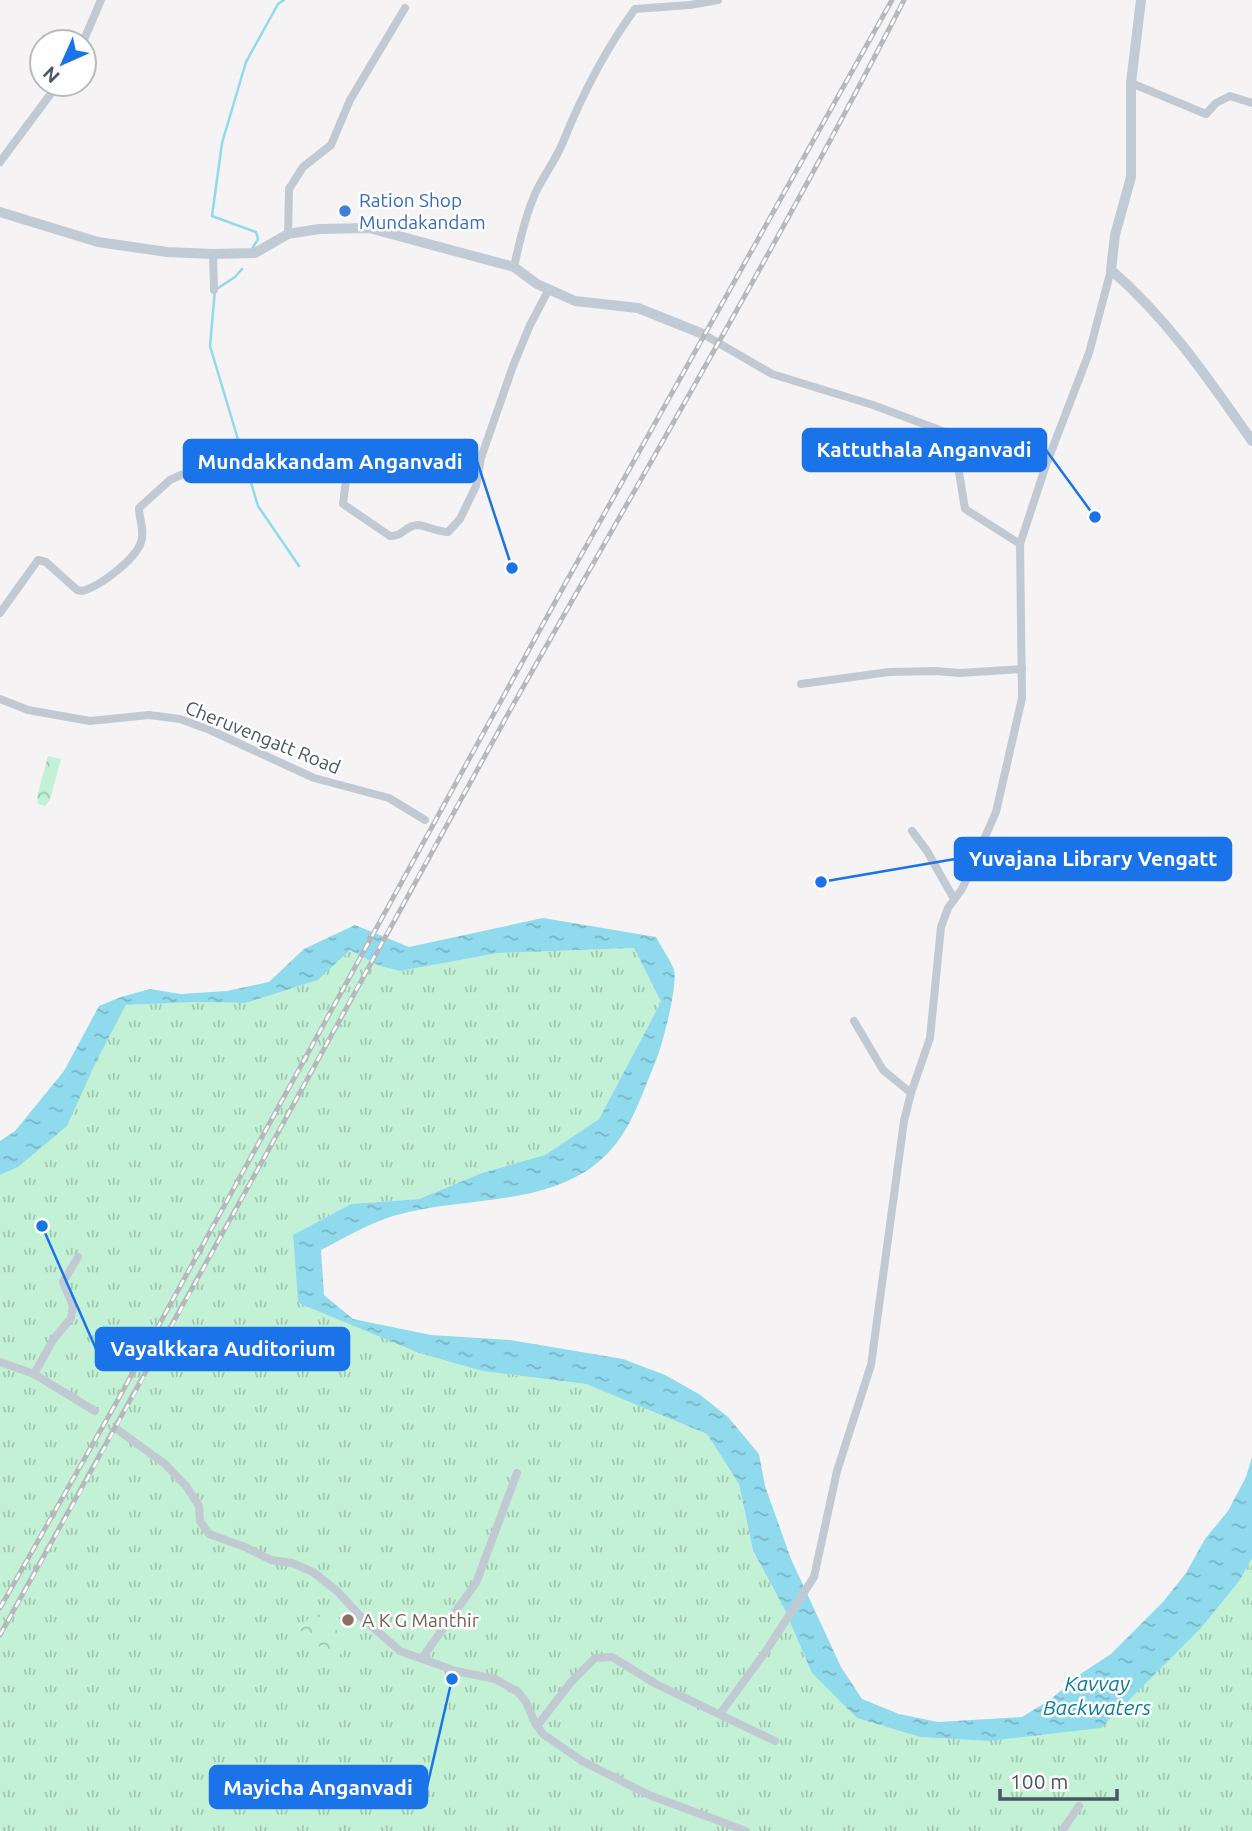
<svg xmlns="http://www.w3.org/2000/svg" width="1252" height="1831" font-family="Ubuntu,sans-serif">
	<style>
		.grass { fill: url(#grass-tufts) }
		.park { fill: url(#park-crowns) }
		.water { fill: url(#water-ripples) }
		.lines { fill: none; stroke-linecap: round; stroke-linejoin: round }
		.stream { stroke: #90daee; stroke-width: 2.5 }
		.street { stroke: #c1cad2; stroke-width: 8 }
		.secondary { stroke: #c1cbd6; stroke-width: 10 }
		.rail-casing { stroke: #b5b8bd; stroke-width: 5 }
		.rail { stroke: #fff; stroke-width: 2.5; stroke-dasharray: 8; stroke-linecap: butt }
		.shop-dot { fill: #3f7fe0; stroke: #fff; stroke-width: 2.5 }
		.education-dot { fill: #8d6e63; stroke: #fff; stroke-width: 2.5 }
		.labels { text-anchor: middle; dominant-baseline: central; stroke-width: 5; stroke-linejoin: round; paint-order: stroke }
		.shop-label { font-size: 19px; fill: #366cbe; stroke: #fff; text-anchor: start }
		.street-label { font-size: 19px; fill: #4a5661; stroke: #fff }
		.education-label { font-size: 19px; fill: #785e54; stroke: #fff; text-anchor: start }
		.water-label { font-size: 21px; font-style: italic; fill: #0c7c9b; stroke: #fff }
		.leader { fill: none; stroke: #1a73e8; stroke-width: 2.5 }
		.callout-dot { fill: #1a73e8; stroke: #fff; stroke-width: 2.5 }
		.callout { fill: #1a73e8; stroke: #1a73e8; stroke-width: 2.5 }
		.callout-label { font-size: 21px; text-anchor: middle; font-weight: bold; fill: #fff }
	</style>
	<defs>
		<pattern id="grass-tufts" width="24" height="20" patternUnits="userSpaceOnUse" patternTransform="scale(1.75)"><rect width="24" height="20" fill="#c3f1d5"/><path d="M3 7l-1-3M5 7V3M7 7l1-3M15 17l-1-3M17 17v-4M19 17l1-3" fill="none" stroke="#a0c6b0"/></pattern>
		<pattern id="park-crowns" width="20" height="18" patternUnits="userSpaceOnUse" patternTransform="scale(1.75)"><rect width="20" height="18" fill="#c3f1d5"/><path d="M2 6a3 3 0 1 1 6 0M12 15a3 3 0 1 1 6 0" fill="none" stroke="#a0c6b0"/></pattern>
		<pattern id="water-ripples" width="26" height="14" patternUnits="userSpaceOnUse" patternTransform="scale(1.75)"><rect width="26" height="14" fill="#90daee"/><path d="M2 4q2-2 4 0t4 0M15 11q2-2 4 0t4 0" fill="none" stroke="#78b4c4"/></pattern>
	</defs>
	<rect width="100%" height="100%" fill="#f5f3f3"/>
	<path class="grass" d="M634 948 661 1002 599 1119 545 1155 482 1173 419 1199 351 1204 293 1235 298 1303 419 1353 482 1371 586 1384 707 1434 739 1484 753 1552 785 1610 857 1718 920 1737 988 1741 1240 1580 1252 1558V1831H0V1175L18 1167 95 1064 126 1005 196 1002 246 1003 318 980 350 950 380 966 400 971 498 953Z"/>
	<g class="park">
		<path d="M48 756 61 759 50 800 45 806 38 804 37 797Z"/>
		<path d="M315 1611 351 1643 335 1660 299 1629Z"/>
	</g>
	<path class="water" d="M543 918 656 937C661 947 670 959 674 970 678 986 662 1047 655 1063 641 1096 631 1131 605 1156 552 1208 460 1196 393 1216 368 1224 344 1238 321 1250L324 1295 353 1319 431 1335 510 1340 623 1359 665 1375 699 1394 728 1417 759 1454 765 1486 791 1559 841 1667 862 1699 899 1714 938 1722 1022 1717 1051 1699 1079 1675 1111 1654 1163 1602 1186 1573 1205 1539 1228 1511 1246 1477 1252 1457V1558L1240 1580 1200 1629 1101 1728 988 1741 920 1737 857 1718 812 1673 785 1610 753 1551 739 1484 707 1434 586 1384 482 1371 419 1353 298 1303 293 1235 351 1204 419 1199 482 1173 545 1155 599 1119 661 1002 634 948 498 953 400 971 380 966 350 950 318 980 246 1003 196 1002 126 1005 95 1064 67 1126 18 1167 0 1175V1141L15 1131 64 1071 99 1006 121 997 150 989 181 994 227 991 269 982 304 949 355 925 409 947Z"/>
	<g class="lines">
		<g class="stream">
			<path d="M252 249 258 239 256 232 212 216 222 143 246 62 278 4 284 0"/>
			<path d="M242 269 235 277 215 290 210 346 258 506 299 566"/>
		</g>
		<g class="street">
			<path d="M83 42 101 0"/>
			<path d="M1131 83 1206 114 1216 103 1230 96 1252 103"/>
			<path d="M0 162 58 84"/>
			<path d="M288 234 289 189 303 167 331 145 350 100 405 8"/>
			<path d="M213 254 214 290"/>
			<path d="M514 267C519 243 525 217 535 194 543 176 556 160 563 142 582 95 605 50 635 9L690 5 718 0"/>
			<path d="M703 334 772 374 873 405 953 435 965 509 1020 544"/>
			<path d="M0 613 38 560 46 562 77 590 82 591C99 587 136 559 141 542 145 531 139 519 139 508L170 480 181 475 192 471 237 469 299 448 323 461 346 480 343 504 390 536C402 537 406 525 418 525 428 526 437 532 448 532L460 519 476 486 481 458 513 366 530 325 549 289"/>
			<path d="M801 684 889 672 935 671 960 673 1022 669"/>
			<path d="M0 699 28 710 90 721 149 715 180 719 210 730 314 778 389 798 425 820"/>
			<path d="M912 831 927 851 954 899"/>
			<path d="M911 1093 930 1038 941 927 948 908 962 889 996 812 1022 698 1020 544 1046 465 1089 353 1111 270"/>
			<path d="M0 1362 34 1374 95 1411"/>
			<path d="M34 1374 53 1340 71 1318 73 1306 63 1282 78 1257"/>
			<path d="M118 1430 165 1464 186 1486 199 1506 200 1521 209 1534 245 1547 271 1560 292 1563 313 1572 337 1591 361 1617 400 1651 456 1671 495 1679 518 1692 526 1702 535 1723 543 1734 582 1761 649 1795 746 1831"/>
			<path d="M422 1658 476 1583 517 1473"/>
			<path d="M720 1714 766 1651 814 1577 837 1471 871 1365 904 1121 911 1093 883 1070 854 1021"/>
			<path d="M537 1726 571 1682 595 1658 612 1657 656 1684 775 1741"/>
			<path d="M1062 1831 1079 1806"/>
		</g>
		<g class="secondary">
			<path d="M1141 0 1131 83V177L1115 235 1111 270C1168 319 1209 380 1252 441"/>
			<path d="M0 212 98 242 167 252 213 254 255 253 288 234 319 229 369 228 514 267 537 284 575 301 638 308 703 334"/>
		</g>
		<g class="rail-casing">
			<g id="rail">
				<path d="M0 1608 120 1396 565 584 892 0"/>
				<path d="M0 1635C172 1329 338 1021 508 714 641 477 780 242 904 0"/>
			</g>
		</g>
		<use href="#rail" class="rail"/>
	</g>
	<circle class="shop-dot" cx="345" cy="211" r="7"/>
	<circle class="education-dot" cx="348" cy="1620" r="7"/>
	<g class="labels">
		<g class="shop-label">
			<text x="359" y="200">Ration Shop<tspan x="359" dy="22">Mundakandam</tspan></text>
		</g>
		<g class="street-label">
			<text transform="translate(263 737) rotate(22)">Cheruvengatt Road</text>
		</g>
		<g class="education-label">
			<text x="362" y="1620">A K G Manthir</text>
		</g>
		<g class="water-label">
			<text x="1097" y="1683">Kavvay<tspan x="1097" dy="24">Backwaters</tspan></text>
		</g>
	</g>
	<path class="leader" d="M1095 517L1046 450M512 568L477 461M821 882L955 859M42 1226L96 1349M452 1679L427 1787"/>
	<g class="callout-dot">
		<circle cx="1095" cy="517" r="7"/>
		<circle cx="512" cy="568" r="7"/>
		<circle cx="821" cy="882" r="7"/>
		<circle cx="42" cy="1226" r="7"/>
		<circle cx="452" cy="1679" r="7"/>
	</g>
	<g class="callout">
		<rect x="803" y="429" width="243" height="42" rx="7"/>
		<rect x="184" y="440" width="293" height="42" rx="7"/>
		<rect x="955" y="838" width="276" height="42" rx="7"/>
		<rect x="96" y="1328" width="253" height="42" rx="7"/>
		<rect x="210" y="1766" width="217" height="42" rx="7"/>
	</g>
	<g class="callout-label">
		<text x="924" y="457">Kattuthala Anganvadi</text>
		<text x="330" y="469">Mundakkandam Anganvadi</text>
		<text x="1093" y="866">Yuvajana Library Vengatt</text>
		<text x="223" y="1356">Vayalkkara Auditorium</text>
		<text x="318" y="1795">Mayicha Anganvadi</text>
	</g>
	<g transform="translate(63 63) rotate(225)"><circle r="33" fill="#ffffff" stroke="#b7bbc0" stroke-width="2"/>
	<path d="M0-5L12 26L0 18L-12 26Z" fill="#1a73e8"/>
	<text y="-10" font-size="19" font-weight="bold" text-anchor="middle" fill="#4a5661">N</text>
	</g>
	<path d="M1000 1789v10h117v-10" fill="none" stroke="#4a5661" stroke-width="3.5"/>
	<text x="1010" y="1789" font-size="21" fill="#4a5661" stroke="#ffffff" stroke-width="5" paint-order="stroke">100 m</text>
</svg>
